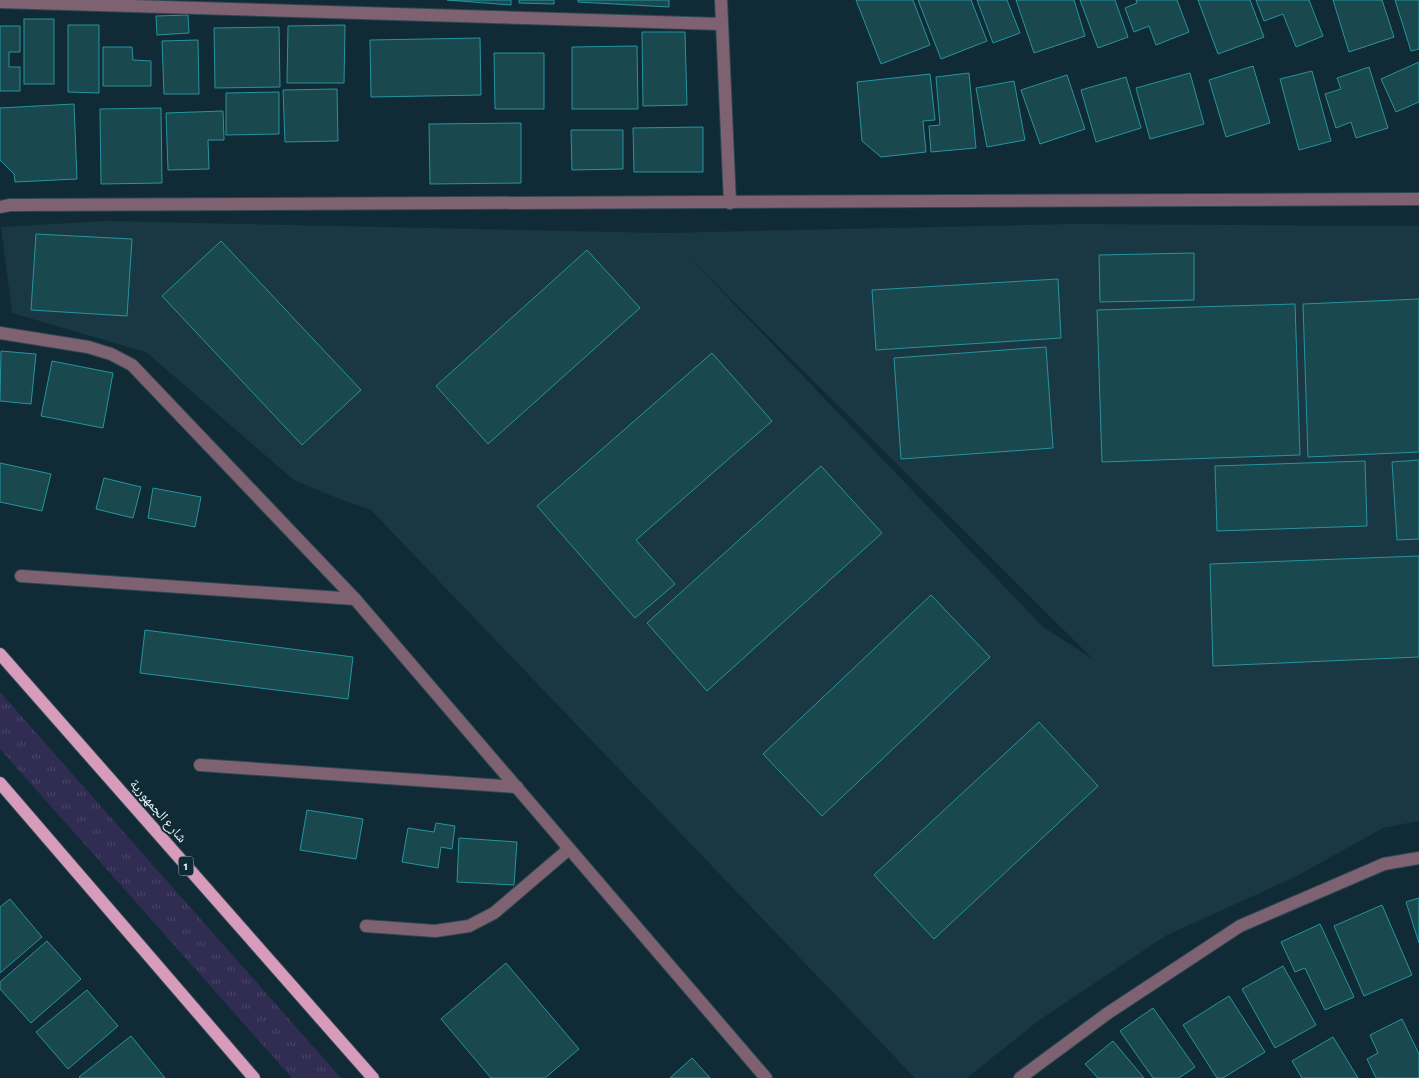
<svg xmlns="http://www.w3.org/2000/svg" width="1419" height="1078" font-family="'Alegreya Sans','Noto Naskh Arabic',sans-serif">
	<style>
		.built { fill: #1a3844; fill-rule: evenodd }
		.grass { fill: url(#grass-tufts) }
		.building { fill: #19484e; stroke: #2694a1 }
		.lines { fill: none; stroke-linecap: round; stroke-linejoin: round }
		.lane-casing { stroke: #2f4851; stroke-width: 14 }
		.street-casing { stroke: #2f4851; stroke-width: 14 }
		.primary-casing { stroke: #2f4851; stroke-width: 14 }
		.lane { stroke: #7f6271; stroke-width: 12 }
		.street { stroke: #7f6271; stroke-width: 12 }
		.primary { stroke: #d79cbb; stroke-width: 12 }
		.labels { text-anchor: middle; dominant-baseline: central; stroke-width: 4; stroke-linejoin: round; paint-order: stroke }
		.shield { fill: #102b35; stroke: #acbabf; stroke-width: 1 }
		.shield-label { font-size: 12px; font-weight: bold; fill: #eff7fa }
		.street-label { font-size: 14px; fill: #eff7fa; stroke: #102b35 }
	</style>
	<defs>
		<pattern id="grass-tufts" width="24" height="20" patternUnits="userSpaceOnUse" patternTransform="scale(1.25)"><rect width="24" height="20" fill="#312d52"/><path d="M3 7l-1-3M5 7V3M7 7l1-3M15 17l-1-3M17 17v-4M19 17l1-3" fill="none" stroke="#454263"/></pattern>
	</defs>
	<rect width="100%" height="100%" fill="#102b35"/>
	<path class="built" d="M106 221 665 233 1073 224 1419 226V821L1383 828 1295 877 1165 936 1038 1021 967 1078H915L371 510 337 498 294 480 146 352 12 313 1 227ZM688 256 1094 660 1043 627Z"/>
	<path class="grass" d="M0 692 341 1078H292L0 749Z"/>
	<g class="building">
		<path d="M447 0H511V5Z"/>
		<path d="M519 0H554V4L519 3Z"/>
		<path d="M578 0H669V7L578 2Z"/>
		<path d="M856 0H913L930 45 881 64Z"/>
		<path d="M918 0H971L987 41 941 59Z"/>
		<path d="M977 0H1007L1020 33 993 43Z"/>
		<path d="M1016 0H1074L1085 36 1034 53Z"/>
		<path d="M1080 0H1115L1128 37 1098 48Z"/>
		<path d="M1136 0H1177L1189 32 1156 45 1149 26 1134 32 1125 8 1137 3Z"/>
		<path d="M1198 0H1250L1264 37 1218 54Z"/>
		<path d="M1256 0H1309L1323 36 1296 47 1283 14 1264 21Z"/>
		<path d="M1333 0H1382L1394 37 1349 52Z"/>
		<path d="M1395 0H1419V49L1411 51Z"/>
		<path d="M188 15 189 33 157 35 156 16Z"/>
		<rect x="24" y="19" width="30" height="65"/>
		<path d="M68 25H99V93L68 92Z"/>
		<path d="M345 25 344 83H287L288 26Z"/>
		<path d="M0 26H20V52H9V67H20V91H0Z"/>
		<path d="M279 27 280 87 215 88 214 28Z"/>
		<path d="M642 32H685L687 105 643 106Z"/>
		<path d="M480 38 481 95 371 97 370 40Z"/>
		<path d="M198 40 199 94H164L162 41Z"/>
		<path d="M637 46 638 109H572V47Z"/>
		<path d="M103 47H132L133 60 151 61V86H103Z"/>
		<path d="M494 53H544V109H495Z"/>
		<path d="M1419 62V102L1396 112 1381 79Z"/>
		<path d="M1253 66 1270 123 1226 137 1209 80Z"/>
		<path d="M1369 67 1388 128 1356 138 1351 122 1336 128 1325 94 1341 89 1337 78Z"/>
		<path d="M1312 71 1331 141 1299 150 1280 79Z"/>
		<path d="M969 73 976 148 931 152 929 126 940 125 936 77Z"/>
		<path d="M1190 73 1204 124 1150 139 1136 88Z"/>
		<path d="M930 74 935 120 923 121 926 152 881 157 862 141 857 82Z"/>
		<path d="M1067 75 1085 129 1040 144 1021 90Z"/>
		<path d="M1126 77 1141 128 1096 142 1081 90Z"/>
		<path d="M1014 81 1025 140 987 147 976 88Z"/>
		<path d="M337 89 338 141 285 142 283 90Z"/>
		<path d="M279 92V134L226 135V93Z"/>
		<path d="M74 104 77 179 15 182 14 174 0 160V108Z"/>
		<path d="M161 108 162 183 101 184 100 109Z"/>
		<path d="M223 111 224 140H208L209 169 168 170 166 113Z"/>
		<path d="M521 123V183L430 184 429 124Z"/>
		<path d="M703 127V172H634L633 128Z"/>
		<path d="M571 130H623V169L572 170Z"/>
		<path d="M36 234 132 239 127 316 31 310Z"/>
		<path d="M221 241 361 390 302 445 162 296Z"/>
		<path d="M587 250 640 308 488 444 436 386Z"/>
		<path d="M1194 253V300L1100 302 1099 255Z"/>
		<path d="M1058 279 1061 338 876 350 872 290Z"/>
		<path d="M1419 299V452L1308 457 1303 304Z"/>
		<path d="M1295 304 1300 455 1102 462 1097 310Z"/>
		<path d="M1046 347 1053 448 901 459 894 358Z"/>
		<path d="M1 351 36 354 31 404 0 401Z"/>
		<path d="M712 353 772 421 636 540 675 584 635 618 537 506Z"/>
		<path d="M52 361 113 373 103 428 41 416Z"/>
		<path d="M1419 460V539L1397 540 1392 462Z"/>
		<path d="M1365 461 1367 526 1217 531 1215 466Z"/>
		<path d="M0 463 51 474 42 511 0 502Z"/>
		<path d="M821 466 882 533 707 691 647 623Z"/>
		<path d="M104 478 141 487 133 518 96 509Z"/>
		<path d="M153 488 201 497 195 527 148 518Z"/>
		<path d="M1419 556V657L1213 666 1210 564Z"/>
		<path d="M931 595 990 657 822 816 763 754Z"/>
		<path d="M145 630 353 657 348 699 140 673Z"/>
		<path d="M1039 722 1098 786 934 939 874 875Z"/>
		<path d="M307 810 363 819 356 859 300 850Z"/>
		<path d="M436 823 455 826 452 849 441 847 438 868 402 862 408 828 434 832Z"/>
		<path d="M459 838 517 842 514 885 457 882Z"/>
		<path d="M1419 898V943L1406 902Z"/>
		<path d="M10 899 42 937 0 973V907Z"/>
		<path d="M1382 905 1412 975 1364 996 1334 926Z"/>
		<path d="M1320 924 1354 997 1325 1010 1305 968 1295 972 1281 942Z"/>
		<path d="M47 941 81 979 31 1023 0 989V982Z"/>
		<path d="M506 963 579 1049 545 1078H491L441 1019Z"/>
		<path d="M1283 966 1316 1025 1275 1048 1242 989Z"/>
		<path d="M87 990 118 1026 68 1069 36 1032Z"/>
		<path d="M1229 996 1265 1052 1223 1078H1217L1183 1025Z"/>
		<path d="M1153 1008 1195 1067 1179 1078H1153L1120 1031Z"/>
		<path d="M1402 1019 1419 1054V1078H1376L1367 1059 1378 1053 1370 1035Z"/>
		<path d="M131 1036 165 1078H80L79 1077Z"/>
		<path d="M1333 1037 1358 1078H1302L1292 1061Z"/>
		<path d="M1113 1041 1144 1078H1098L1085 1064Z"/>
		<path d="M692 1058 710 1078H670Z"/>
	</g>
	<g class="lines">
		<g class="lane-casing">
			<path id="lane" d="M366 926 435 931 469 926 494 913 569 849"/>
		</g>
		<g class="street-casing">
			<g id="street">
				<path d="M721 0 730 203"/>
				<path d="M0 2 721 24"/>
				<path d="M0 207 10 205 1419 199"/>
				<path d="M0 333 88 347 111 354 132 365 355 599 766 1078"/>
				<path d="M21 576 355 599"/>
				<path d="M200 765 517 787"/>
				<path d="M1020 1078 1108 1013 1240 926 1384 864 1419 858"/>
			</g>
		</g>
		<g class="primary-casing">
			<g id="primary">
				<path d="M0 654 373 1078"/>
				<path d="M0 783 254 1078"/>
			</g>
		</g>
		<use href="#lane" class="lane"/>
		<use href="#street" class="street"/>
		<use href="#primary" class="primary"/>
	</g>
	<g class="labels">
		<rect class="shield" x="178.5" y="856.5" width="15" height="19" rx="4"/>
		<g class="shield-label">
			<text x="186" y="866">1</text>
		</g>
		<g class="street-label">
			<text transform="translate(158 811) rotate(49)">شارع الجمهورية</text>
		</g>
	</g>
</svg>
